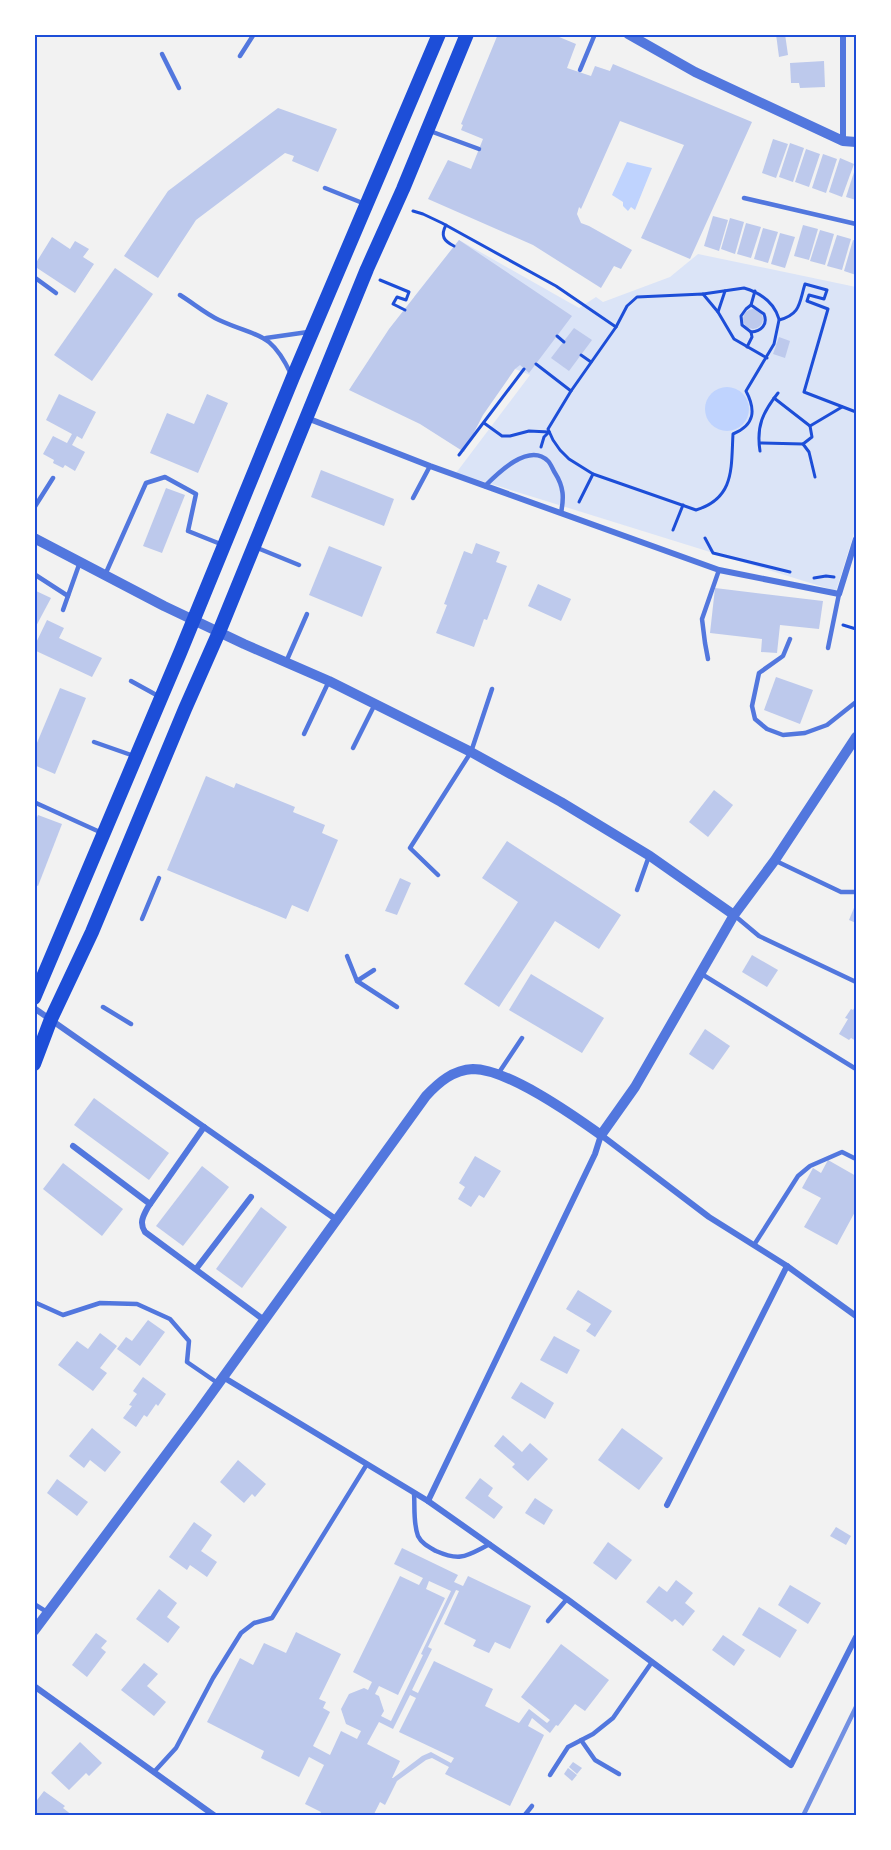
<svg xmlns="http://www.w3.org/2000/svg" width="891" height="1850" font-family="'Work Sans',sans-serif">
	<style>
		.green { fill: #dbe4f7 }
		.water { fill: #bfd3fe }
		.building { fill: #bdc9ec; fill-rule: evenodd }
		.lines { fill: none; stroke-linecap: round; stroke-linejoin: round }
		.path { stroke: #1d4ed8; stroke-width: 3 }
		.service { stroke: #5277de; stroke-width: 4.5 }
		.minor { stroke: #5277de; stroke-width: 6 }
		.tertiary { stroke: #5277de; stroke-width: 10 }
		.primary { stroke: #1d4ed8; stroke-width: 14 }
		.rail { stroke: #7290e2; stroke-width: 4.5 }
		.neatline { fill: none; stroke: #1d4ed8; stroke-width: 2 }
	</style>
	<rect width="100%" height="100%" fill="#f2f2f2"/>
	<path class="green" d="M459 240 579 308 596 297 603 302 670 277 698 254 856 287V527L836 591 456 473 530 375 515 369 414 297Z"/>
	<g class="water">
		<path d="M627 162 652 168 635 210 631 207 628 211 623 206V202L612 195Z"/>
		<circle cx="727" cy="409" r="22"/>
	</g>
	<g class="building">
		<path d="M498 34H552L576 44 567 68 591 76 595 66 610 71 613 64 752 122 690 259 641 238 684 145 620 121 581 209 579 207 577 214 581 223 589 226 632 250 621 269 614 266 601 288 533 245 428 199 448 160 471 169 483 139 461 130 463 125 461 124Z"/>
		<path d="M776 34H785L788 55 779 57Z"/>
		<path d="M824 61 825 87 800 88 799 83H791L790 63Z"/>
		<path d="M278 108 337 129 318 172 292 161 294 156 285 153 196 220 158 278 124 256 168 191Z"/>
		<path d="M773 139 788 144 776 178 762 173Z"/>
		<path d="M790 143 804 148 793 182 779 177Z"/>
		<path d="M806 149 820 154 809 187 795 182Z"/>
		<path d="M823 154 837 159 826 193 812 188Z"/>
		<path d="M840 158 854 164 842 197 829 192Z"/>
		<path d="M856 166V200L846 197Z"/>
		<path d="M713 216 728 220 719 251 704 246Z"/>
		<path d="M730 218 744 222 735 254 721 249Z"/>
		<path d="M746 223 761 227 751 258 737 254Z"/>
		<path d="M803 225 818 229 809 260 794 256Z"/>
		<path d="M763 228 778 232 768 263 754 259Z"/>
		<path d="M820 230 834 234 825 265 810 261Z"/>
		<path d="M780 233 795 237 785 268 771 264Z"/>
		<path d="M837 235 851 239 842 270 827 266Z"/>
		<path d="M52 237 70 249 75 241 89 249 83 257 94 264 75 293 34 266Z"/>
		<path d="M459 240 572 316 529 373 520 365 515 369 483 415 464 452 420 424 349 390 389 329Z"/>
		<path d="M853 240 856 241V275L844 271Z"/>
		<path d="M115 268 153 294 92 381 54 355Z"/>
		<circle cx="753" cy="319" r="10"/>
		<path d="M574 328 592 340 569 371 551 358Z"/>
		<path d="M779 337 790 341 785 358 773 354Z"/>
		<path d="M59 394 96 412 82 439 77 436 72 445 85 452 75 471 65 465 63 468 53 463 54 460 43 454 53 436 67 443 72 434 46 420Z"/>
		<path d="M207 394 228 403 198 473 150 453 167 413 194 424Z"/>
		<path d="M321 470 394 499 384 526 311 497Z"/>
		<path d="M166 488 185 495 162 553 143 546Z"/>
		<path d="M476 543 500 552 496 562 507 566 487 620 484 619 474 647 436 633 447 605 444 604 464 551 472 554Z"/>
		<path d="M329 546 382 567 362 617 309 595Z"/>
		<path d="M538 584 571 599 561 621 528 606Z"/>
		<path d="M715 588 823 601 819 629 780 625 777 653 761 652 762 639 710 633Z"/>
		<path d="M34 590 51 598 34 630Z"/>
		<path d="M47 620 64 628 59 638 102 658 92 677 34 650V647Z"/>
		<path d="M776 677 813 690 800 724 764 710Z"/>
		<path d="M60 688 86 698 55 774 34 765V750Z"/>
		<path d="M206 776 234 788 236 783 295 807 293 812 325 825 322 833 338 840 308 912 292 905 286 919 167 870Z"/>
		<path d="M714 790 733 805 708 837 689 822Z"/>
		<path d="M38 815 62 824 38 886 34 884V824Z"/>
		<path d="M507 841 621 915 599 949 555 921 499 1007 464 984 518 902 482 878Z"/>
		<path d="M400 878 411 883 397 915 385 911Z"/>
		<path d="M856 903V923L849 920Z"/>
		<path d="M752 955 778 970 767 987 742 972Z"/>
		<path d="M531 974 604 1018 582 1053 509 1010Z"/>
		<path d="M856 1005V1041L851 1038 849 1040 839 1034 848 1019 845 1018 851 1009 853 1010Z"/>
		<path d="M705 1029 730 1046 713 1070 689 1054Z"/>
		<path d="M94 1098 169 1153 149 1180 74 1125Z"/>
		<path d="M475 1156 501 1171 484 1198 479 1195 471 1207 458 1199 465 1187 459 1183Z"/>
		<path d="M828 1160 856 1176V1210L837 1245 804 1227 821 1198 802 1188 813 1168 821 1173Z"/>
		<path d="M63 1163 123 1209 102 1236 43 1189Z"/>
		<path d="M202 1166 229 1187 183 1246 156 1226Z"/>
		<path d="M261 1207 287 1227 242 1288 216 1269Z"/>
		<path d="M578 1290 612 1311 595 1337 586 1331 591 1324 566 1309Z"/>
		<path d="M148 1320 165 1332 140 1366 117 1349 126 1337 132 1341Z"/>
		<path d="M100 1333 117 1346 100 1368 107 1373 93 1391 58 1365 77 1341 88 1349Z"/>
		<path d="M554 1336 580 1350 567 1374 540 1360Z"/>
		<path d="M143 1377 166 1394 158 1406 156 1404 147 1417 144 1415 136 1427 123 1418 132 1406 129 1405 137 1394 133 1391Z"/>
		<path d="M521 1382 554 1403 545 1419 511 1398Z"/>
		<path d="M92 1428 121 1452 105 1472 90 1460 84 1468 69 1456Z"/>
		<path d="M622 1428 663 1458 639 1490 598 1460Z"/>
		<path d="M503 1435 522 1452 530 1443 548 1459 528 1481 512 1467 515 1464 494 1446Z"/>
		<path d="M238 1460 266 1484 255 1497 252 1494 244 1503 220 1482Z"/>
		<path d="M480 1478 493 1488 488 1496 503 1507 494 1519 465 1498Z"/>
		<path d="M57 1479 88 1502 77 1516 47 1493Z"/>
		<path d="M535 1498 553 1510 544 1525 525 1513Z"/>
		<path d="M194 1522 212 1535 201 1551 217 1562 207 1577 190 1565 187 1570 169 1557Z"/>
		<path d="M836 1527 851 1536 846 1545 830 1536Z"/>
		<path d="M608 1542 632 1560 616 1580 593 1563Z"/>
		<path d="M402 1548 458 1575 454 1582 463 1586 468 1576 531 1606 510 1649 495 1642 489 1653 473 1646 476 1640 444 1624 459 1591 456 1590 428 1647 432 1649 412 1690 418 1693 434 1661 493 1689 485 1706 519 1723 529 1709 547 1723 550 1720 521 1697 561 1644 609 1680 585 1711 575 1704 558 1726 556 1725 550 1733 532 1718 528 1726 544 1735 510 1806 445 1774 449 1767 432 1758 426 1760 397 1781 385 1805 380 1802 373 1816H319L321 1812 305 1804 324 1765 309 1757 299 1777 261 1758 264 1751 207 1722 240 1658 253 1665 264 1643 286 1653 296 1632 341 1654 319 1699 326 1702 323 1708 330 1712 313 1746 330 1755 341 1731 357 1739 361 1731 346 1724 341 1709 349 1694 364 1688 368 1690 372 1682 353 1672 400 1576 419 1585 423 1578 394 1564ZM429 1581 451 1591 421 1654 423 1655 391 1721 381 1716 384 1711 379 1696 375 1694 379 1686 398 1695 445 1598 426 1589ZM410 1695 416 1698 399 1732 454 1758 451 1763 431 1752 422 1756 393 1778H392L400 1761 367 1744 379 1722 393 1729Z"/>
		<path d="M676 1580 693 1593 685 1603 695 1611 683 1626 675 1619 672 1622 646 1602 659 1586 667 1592Z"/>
		<path d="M790 1585 821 1603 808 1624 778 1605Z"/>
		<path d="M159 1589 177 1603 167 1617 180 1627 168 1643 136 1619Z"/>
		<path d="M759 1607 797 1630 780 1658 742 1635Z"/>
		<path d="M96 1633 107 1641 101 1648 106 1652 87 1677 72 1665Z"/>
		<path d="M723 1635 745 1650 734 1666 712 1650Z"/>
		<path d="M144 1663 158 1674 147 1686 166 1702 154 1716 121 1690Z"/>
		<path d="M80 1742 102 1763 89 1776 86 1773 69 1790 51 1773Z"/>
		<path d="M573 1762 582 1768 577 1774 569 1767Z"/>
		<path d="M568 1768 577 1775 572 1781 564 1774Z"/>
		<path d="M44 1791 65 1806 63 1808 73 1816H34V1804Z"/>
	</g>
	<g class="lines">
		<g class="path">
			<path d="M413 211 423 214 442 223 556 286 616 327"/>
			<path d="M446 225C440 236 444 241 454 246"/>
			<path d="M380 280 409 292 406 300 397 297 393 304 405 310"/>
			<path d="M703 294 744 288C761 293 774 302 779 319"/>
			<path d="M718 312 725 291"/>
			<path d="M751 332C762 331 768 324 764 314L751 305"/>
			<path d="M557 336 564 342"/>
			<path d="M747 347 752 337 751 332 742 325 741 316 746 309 751 305 755 291"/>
			<path d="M581 355 591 362"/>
			<path d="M536 364 571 391 548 429 553 440 560 450 569 459 593 474 696 510C735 498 731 468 733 434 755 425 756 410 746 391L774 344 779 320C801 314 799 303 805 284L827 290 824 299 809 295 807 301 828 309 804 392 856 412"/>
			<path d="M571 391 616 327 627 306 637 297 703 294 718 312 734 339 767 358"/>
			<path d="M774 398 810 426"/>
			<path d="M484 423 502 436H510L529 431 549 432"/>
			<path d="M760 443 803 444"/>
			<path d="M541 447 544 437 549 432"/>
			<path d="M760 451C756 426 763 412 778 393"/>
			<path d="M459 455 524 369"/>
			<path d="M815 477 809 452 803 444 812 437 810 426 842 407"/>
			<path d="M579 502 593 474"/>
			<path d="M673 530 683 505"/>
			<path d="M705 538 713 553 790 572"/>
			<path d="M814 578 826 576 834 577"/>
			<path d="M843 625 856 629"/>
		</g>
		<g class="service">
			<path d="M162 54 179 88"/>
			<path d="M240 56 254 34"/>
			<path d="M580 70 595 34"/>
			<path d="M430 131 479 149"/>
			<path d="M325 188 365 204"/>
			<path d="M744 198 856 224"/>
			<path d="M34 277 56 293"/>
			<path d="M180 295C193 303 206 314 219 320 258 338 270 330 291 374"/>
			<path d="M266 338 308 332"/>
			<path d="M485 486C498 473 529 442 548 461 551 464 553 470 555 473 564 487 564 498 561 513"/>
			<path d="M413 498 430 466"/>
			<path d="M34 508 53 478"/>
			<path d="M255 547 299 565"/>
			<path d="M34 574 68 596"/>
			<path d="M105 575 146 483 165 477 196 494 188 531 223 545"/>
			<path d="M63 610 80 562"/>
			<path d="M790 639 783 656 759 673 752 706 755 719 767 729 783 735 805 733 827 725 856 702"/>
			<path d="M828 648 839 594"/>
			<path d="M708 659 705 643 702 619 719 570"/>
			<path d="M286 662 307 614"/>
			<path d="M131 681 160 697"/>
			<path d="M304 734 329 681"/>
			<path d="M94 742 134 756"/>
			<path d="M353 748 375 704"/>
			<path d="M34 806 36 803 102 833"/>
			<path d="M776 861 841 892H856"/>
			<path d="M438 875 410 848 471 752 492 689"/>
			<path d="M637 890 649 856"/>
			<path d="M734 915 759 936 856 982"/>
			<path d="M142 919 159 878"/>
			<path d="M347 956 357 981 397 1007"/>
			<path d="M700 973 856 1069"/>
			<path d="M357 981 374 970"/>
			<path d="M103 1007 131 1024"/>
			<path d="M498 1074 522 1038"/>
			<path d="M754 1245 798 1176 810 1166 842 1152 856 1159"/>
			<path d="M34 1302 63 1315 100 1303 137 1304 170 1319 189 1341 187 1362 219 1384"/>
			<path d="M414 1493C415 1506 413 1523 418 1536 422 1544 429 1547 436 1551 461 1562 466 1556 490 1544"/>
			<path d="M34 1604 47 1612"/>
			<path d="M548 1621 567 1599"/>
			<path d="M581 1740 595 1760 619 1774"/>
			<path d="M154 1772 176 1748 213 1678 241 1633 254 1623 272 1618 367 1464"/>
			<path d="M550 1775 568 1747 593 1734 613 1718 652 1662"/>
			<path d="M524 1816 532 1806"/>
		</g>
		<g class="minor">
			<path d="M843 141V34"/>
			<path d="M307 418 430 466 719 570 839 594 856 539"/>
			<path d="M34 1008 337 1220"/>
			<path d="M204 1127 148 1207C143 1216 139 1223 145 1232L264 1320"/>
			<path d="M73 1146 150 1204"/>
			<path d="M196 1269 251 1197"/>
			<path d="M223 1377 428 1501 567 1599 791 1765 856 1637"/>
			<path d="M428 1501 595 1154 601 1135 709 1217 787 1266 856 1316"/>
			<path d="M667 1505 787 1266"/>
			<path d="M34 1686 215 1816"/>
		</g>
		<g class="tertiary">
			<path d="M628 34 695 72 843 141 856 142"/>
			<path d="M34 538 164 606 244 644 329 681 471 752 561 802 650 856 734 915"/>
			<path d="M34 1631 198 1412 426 1096C439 1082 453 1070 473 1069 508 1069 573 1115 601 1135L635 1087 734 915 775 860 856 737"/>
		</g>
		<g class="primary">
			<path d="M34 998 180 653 293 377 439 34"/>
			<path d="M34 1064 51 1019 92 932 185 709 219 632 367 269 403 189 467 34"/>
		</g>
		<path class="rail" d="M803 1816 856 1707"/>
	</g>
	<rect width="891" height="1850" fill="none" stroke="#ffffff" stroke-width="72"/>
	<rect x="36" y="36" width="819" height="1778" class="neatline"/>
</svg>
